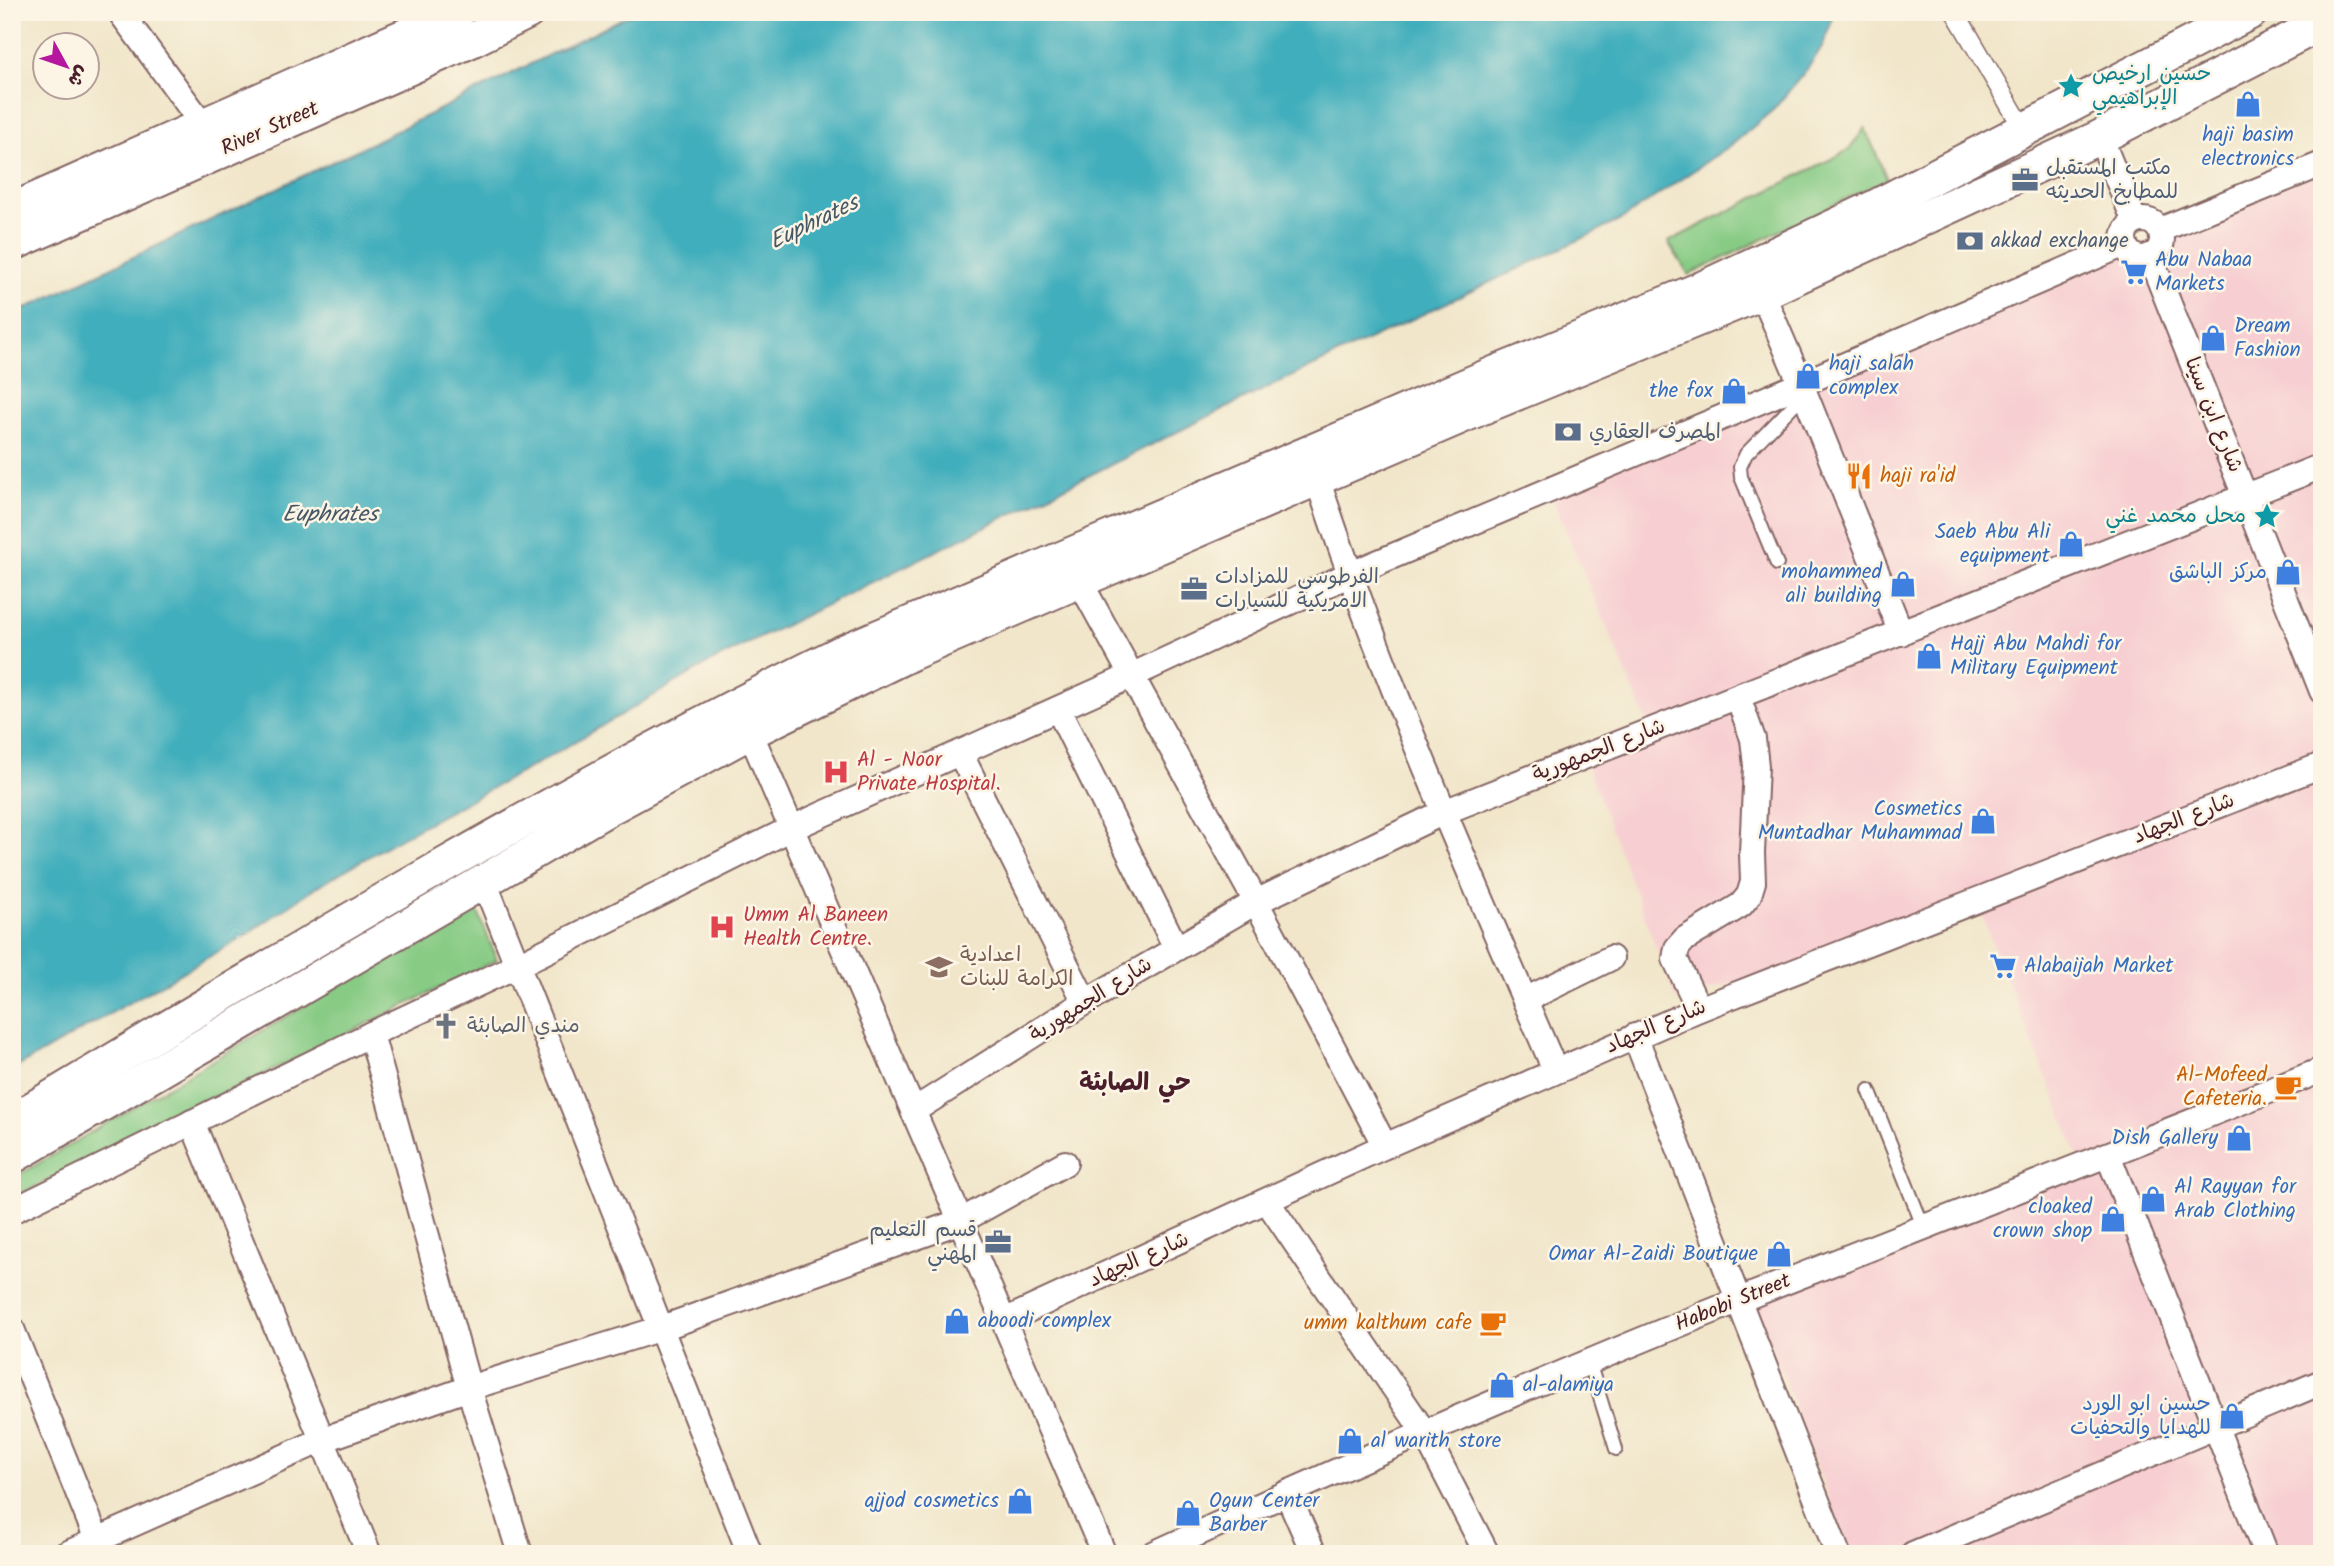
<svg xmlns="http://www.w3.org/2000/svg" width="2334" height="1566" font-family="Kalam,'Playpen Sans Arabic',sans-serif">
	<style>
		.built { fill: #f7cfd2 }
		.green { fill: #87cb85; stroke: #687558; stroke-width: 2 }
		.water { fill: #3faebc; stroke: #446674; stroke-width: 2 }
		.lines { fill: none; stroke-linecap: round; stroke-linejoin: round }
		.service-casing { stroke: #846563; stroke-width: 16 }
		.pedestrian-casing { stroke: #846563; stroke-width: 21 }
		.minor-casing { stroke: #846563; stroke-width: 28 }
		.secondary-casing { stroke: #846563; stroke-width: 37 }
		.service { stroke: #fff; stroke-width: 12 }
		.pedestrian { stroke: #fff; stroke-width: 18 }
		.minor { stroke: #fff; stroke-width: 24 }
		.secondary { stroke: #fff; stroke-width: 33 }
		.labels { text-anchor: middle; dominant-baseline: central; stroke-width: 5; stroke-linejoin: round; paint-order: stroke }
		.culture-label { font-size: 21px; fill: #0d838f; stroke: #fcf5e5; text-anchor: start }
		.street-label { font-size: 21px; fill: #4a1f2b; stroke: #fcf5e5 }
		.shop-label { font-size: 21px; fill: #366cbe; stroke: #fcf5e5; text-anchor: start }
		.service-label { font-size: 21px; fill: #4e5e75; stroke: #fcf5e5; text-anchor: start }
		.food-label { font-size: 21px; fill: #c56008; stroke: #fcf5e5; text-anchor: end }
		.health-label { font-size: 21px; fill: #be3a42; stroke: #fcf5e5; text-anchor: start }
		.education-label { font-size: 21px; fill: #785e54; stroke: #fcf5e5; text-anchor: start }
		.worship-label { font-size: 21px; fill: #5b616d; stroke: #fcf5e5; text-anchor: start }
		.water-label { font-size: 23px; font-style: italic; fill: #465865; stroke: #fcf5e5 }
		.quarter-label { font-size: 24px; font-weight: bold; fill: #4a1f2b; stroke: #fcf5e5 }
	</style>
	<rect width="100%" height="100%" fill="#fcf5e5"/>
	<filter id="ink" filterUnits="userSpaceOnUse"><feTurbulence type="fractalNoise" baseFrequency=".0143" numOctaves="2"/><feDisplacementMap in="SourceGraphic" scale="14" xChannelSelector="R" yChannelSelector="G"/><feConvolveMatrix kernelMatrix="1 2 1 2 8 2 1 2 1" color-interpolation-filters="sRGB"/></filter>
	<filter id="wash" filterUnits="userSpaceOnUse"><feTurbulence type="fractalNoise" baseFrequency=".00686" numOctaves="4" result="noise"/><feDisplacementMap in="SourceGraphic" scale="28" xChannelSelector="R" yChannelSelector="G"/><feGaussianBlur stdDeviation="1.57" result="paint"/><feColorMatrix in="noise" values="0 0 0 0 0 0 0 0 0 0 0 0 0 0 0 0 0 1.4 0 .05"/><feComposite in="paint" operator="in"/></filter>
	<g filter="url(#wash)">
		<rect width="100%" height="100%" fill="#f1e6ca"/>
		<path class="built" d="M2322 172V1554H1850L1751 1291 2084 1170 1979 910 1676 1000 1582 752 1648 725 1545 481Z"/>
		<g class="green">
			<path d="M1865 128 1887 179 1689 275 1668 242 1849 150Z"/>
			<path d="M475 905 497 960 12 1198V1179Z"/>
		</g>
		<path class="water" d="M635 12H1835L1823 45 1808 68 1774 109 1734 143 1621 220 1244 399 711 662 542 761 411 832 318 886 240 939 12 1070V315L374 142Z"/>
	</g>
	<g filter="url(#ink)">
		<g class="lines">
			<g class="service-casing">
				<g id="service">
					<path d="M1777 564 1741 477 1740 467 1746 454 1805 393"/>
					<path d="M1869 1090 1923 1226"/>
					<path d="M1589 1362 1616 1449"/>
				</g>
			</g>
			<g class="pedestrian-casing">
				<path id="pedestrian" d="M1955 12 2024 130"/>
			</g>
			<g class="minor-casing">
				<g id="minor">
					<path d="M120 12 203 125"/>
					<path d="M2100 137 2135 222"/>
					<circle cx="2143" cy="239" r="19"/>
					<path d="M2160 230 2322 164"/>
					<path d="M2150 256 2322 691"/>
					<path d="M1762 293 1801 384 1901 633"/>
					<path d="M1317 478C1383 680 1471 875 1555 1070"/>
					<path d="M1079 580 1256 902 1385 1146"/>
					<path d="M1058 709 1176 948"/>
					<path d="M750 732 1104 1554"/>
					<path d="M960 753 1085 1002"/>
					<path d="M484 881 750 1554"/>
					<path d="M1525 1000 1611 958"/>
					<path d="M1699 1009 1675 959 1677 948 1685 939 1741 905 1749 895 1753 882 1752 853 1756 766 1753 739 1738 697"/>
					<path d="M371 1034 469 1388 520 1554"/>
					<path d="M1635 1036 1838 1554"/>
					<path d="M913 1111 1085 1002 1256 902 1444 812 2322 466"/>
					<path d="M192 1122 369 1554"/>
					<path d="M2108 1155 2266 1554"/>
					<path d="M1267 1201 1424 1432 1487 1554"/>
					<path d="M12 1211 371 1034 518 965 792 828 1133 675 1348 575 1801 384 2125 244"/>
					<path d="M1004 1321 1385 1146 1699 1009 2322 765"/>
					<path d="M12 1329 102 1552"/>
					<path d="M1287 1493 1314 1554"/>
					<path d="M66 1554 322 1440 469 1388 662 1328 961 1221 1065 1163"/>
					<path d="M1153 1554C1347 1465 1543 1379 1742 1299 1935 1221 2129 1147 2322 1070"/>
					<path d="M1913 1554 2322 1382"/>
				</g>
			</g>
			<g class="secondary-casing">
				<g id="secondary">
					<path d="M12 210 458 12"/>
					<path d="M12 244 470 41 528 12"/>
					<path d="M12 1121C283 958 554 794 838 654L1495 373 1705 287 1875 207 2251 12"/>
					<path d="M12 1157 604 811 750 732 912 653 1488 405 1762 293 2100 137 2322 23"/>
				</g>
			</g>
			<use href="#service" class="service"/>
			<use href="#pedestrian" class="pedestrian"/>
			<use href="#minor" class="minor"/>
			<use href="#secondary" class="secondary"/>
		</g>
	</g>
	<defs>
		<g id="sight-bare" transform="scale(2.1)"><path d="M0-6L1.8-2.2L6-1.7L2.9 1.2L3.7 5.4L0 3.3L-3.7 5.4L-2.9 1.2L-6-1.7L-1.8-2.2Z" fill="#0f9aa8" stroke="#fcf5e5" stroke-width="2.5" paint-order="stroke"/></g>
		<g id="shop-bare" transform="scale(2.1)"><path d="M-5-2.5h2.3a2.7 3.5 0 0 1 5.4 0H5L5.5 6h-11ZM-1.5-2.5h3a1.5 2.3 0 0 0-3 0Z" fill="#3f7fe0" stroke="#fcf5e5" stroke-width="2.5" paint-order="stroke"/></g>
		<g id="office-bare" transform="scale(2.1)"><path d="M-6-3h4V-5.5h4V-3h4V5H-6ZM-1-4.5V-3h2v-1.5ZM-6 0V1H6V0Z" fill="#5c6f8a" stroke="#fcf5e5" stroke-width="2.5" paint-order="stroke"/></g>
		<g id="bank-bare" transform="scale(2.1)"><path d="M-6-4H6V4H-6ZM0-2.3a2.3 2.3 0 1 0 0 4.6a2.3 2.3 0 1 0 0-4.6Z" fill="#5c6f8a" stroke="#fcf5e5" stroke-width="2.5" paint-order="stroke"/></g>
		<g id="supermarket-bare" transform="scale(2.1)"><path d="M-6-5.5h2.5l.6 2H6L4.5 2H-2.5L-4.4-4H-6ZM-1.5 3.2a1.3 1.3 0 1 0 .1 0ZM3 3.2a1.3 1.3 0 1 0 .1 0Z" fill="#3f7fe0" stroke="#fcf5e5" stroke-width="2.5" paint-order="stroke"/></g>
		<g id="restaurant-bare" transform="scale(2.1)"><path d="M-5-6h1v4h1v-4h1v4h1v-4h1v5L-1.5 .5V6h-2V.5L-5-1ZM5-6V6H3V1.5H1.5Q1.5-4 5-6Z" fill="#e8710a" stroke="#fcf5e5" stroke-width="2.5" paint-order="stroke"/></g>
		<g id="hospital-bare" transform="scale(2.1)"><path d="M-5-5h3v3.5h4V-5h3V5h-3V1.5h-4V5h-3Z" fill="#e0444e" stroke="#fcf5e5" stroke-width="2.5" paint-order="stroke"/></g>
		<g id="school-bare" transform="scale(2.1)"><path d="M0-5L7-2L0 1L-7-2ZM-4 1L0 2.5L4 1V4Q0 6-4 4Z" fill="#8d6e63" stroke="#fcf5e5" stroke-width="2.5" paint-order="stroke"/></g>
		<g id="church-bare" transform="scale(2.1)"><path d="M-1.2-6h2.4v3.5h3.3v2.4h-3.3V6h-2.4V-.1h-3.3v-2.4h3.3Z" fill="#6b7280" stroke="#fcf5e5" stroke-width="2.5" paint-order="stroke"/></g>
		<g id="cafe-bare" transform="scale(2.1)"><path d="M-5.5-4.5H6V0H3Q3 3.5 0 3.5H-2.5Q-5.5 3.5-5.5 0ZM3-3.2v2h1.7v-2ZM-6 4.5H4V6H-6Z" fill="#e8710a" stroke="#fcf5e5" stroke-width="2.5" paint-order="stroke"/></g>
	</defs>
	<g fill-rule="evenodd">
		<use href="#sight-bare" x="2071" y="86"/>
		<use href="#shop-bare" x="2248" y="104"/>
		<use href="#office-bare" x="2025" y="180"/>
		<use href="#bank-bare" x="1970" y="241"/>
		<use href="#supermarket-bare" x="2134" y="272"/>
		<use href="#shop-bare" x="2213" y="338"/>
		<use href="#shop-bare" x="1808" y="376"/>
		<use href="#shop-bare" x="1734" y="391"/>
		<use href="#bank-bare" x="1568" y="432"/>
		<use href="#restaurant-bare" x="1859" y="476"/>
		<use href="#sight-bare" x="2267" y="516"/>
		<use href="#shop-bare" x="2071" y="544"/>
		<use href="#shop-bare" x="2288" y="572"/>
		<use href="#shop-bare" x="1903" y="584"/>
		<use href="#office-bare" x="1194" y="589"/>
		<use href="#shop-bare" x="1929" y="656"/>
		<use href="#hospital-bare" x="836" y="772"/>
		<use href="#shop-bare" x="1983" y="821"/>
		<use href="#hospital-bare" x="722" y="927"/>
		<use href="#supermarket-bare" x="2003" y="966"/>
		<use href="#school-bare" x="939" y="967"/>
		<use href="#church-bare" x="446" y="1026"/>
		<use href="#cafe-bare" x="2288" y="1087"/>
		<use href="#shop-bare" x="2239" y="1138"/>
		<use href="#shop-bare" x="2153" y="1199"/>
		<use href="#shop-bare" x="2113" y="1219"/>
		<use href="#office-bare" x="998" y="1242"/>
		<use href="#shop-bare" x="1779" y="1254"/>
		<use href="#shop-bare" x="957" y="1321"/>
		<use href="#cafe-bare" x="1493" y="1323"/>
		<use href="#shop-bare" x="1502" y="1385"/>
		<use href="#shop-bare" x="2232" y="1416"/>
		<use href="#shop-bare" x="1350" y="1441"/>
		<use href="#shop-bare" x="1020" y="1501"/>
		<use href="#shop-bare" x="1188" y="1513"/>
	</g>
	<g class="labels">
		<g class="culture-label">
			<text x="2092" y="74">حسين ارخيص<tspan x="2092" dy="24">الإبراهيمي</tspan></text>
			<text x="2246" y="516" text-anchor="end">محل محمد غني</text>
		</g>
		<g class="street-label">
			<text transform="translate(270 129) rotate(-24)">River Street</text>
			<text transform="translate(2213 415) rotate(68)">شارع ابن سينا</text>
			<text transform="translate(1599 751) rotate(-21)">شارع الجمهورية</text>
			<text transform="translate(2184 819) rotate(-21)">شارع الجهاد</text>
			<text transform="translate(1091 1000) rotate(-32)">شارع الجمهورية</text>
			<text transform="translate(1656 1027) rotate(-23)">شارع الجهاد</text>
			<text transform="translate(1139 1260) rotate(-24)">شارع الجهاد</text>
			<text transform="translate(1733 1303) rotate(-22)">Habobi Street</text>
		</g>
		<g class="shop-label">
			<text x="2248" y="135" text-anchor="middle">haji basim<tspan x="2248" dy="24">electronics</tspan></text>
			<text x="2155" y="260">Abu Nabaa<tspan x="2155" dy="24">Markets</tspan></text>
			<text x="2234" y="326">Dream<tspan x="2234" dy="24">Fashion</tspan></text>
			<text x="1829" y="364">haji salah<tspan x="1829" dy="24">complex</tspan></text>
			<text x="1713" y="391" text-anchor="end">the fox</text>
			<text x="2050" y="532" text-anchor="end">Saeb Abu Ali<tspan x="2050" dy="24">equipment</tspan></text>
			<text x="1882" y="572" text-anchor="end">mohammed<tspan x="1882" dy="24">ali building</tspan></text>
			<text x="2267" y="572" text-anchor="end">مركز الباشق</text>
			<text x="1950" y="644">Hajj Abu Mahdi for<tspan x="1950" dy="24">Military Equipment</tspan></text>
			<text x="1962" y="809" text-anchor="end">Cosmetics<tspan x="1962" dy="24">Muntadhar Muhammad</tspan></text>
			<text x="2024" y="966">Alabaijah Market</text>
			<text x="2218" y="1138" text-anchor="end">Dish Gallery</text>
			<text x="2174" y="1187">Al Rayyan for<tspan x="2174" dy="24">Arab Clothing</tspan></text>
			<text x="2092" y="1207" text-anchor="end">cloaked<tspan x="2092" dy="24">crown shop</tspan></text>
			<text x="1758" y="1254" text-anchor="end">Omar Al-Zaidi Boutique</text>
			<text x="978" y="1321">aboodi complex</text>
			<text x="1523" y="1385">al-alamiya</text>
			<text x="2211" y="1404" text-anchor="end">حسين ابو الورد<tspan x="2211" dy="24">للهدايا والتحفيات</tspan></text>
			<text x="1371" y="1441">al warith store</text>
			<text x="999" y="1501" text-anchor="end">ajjod cosmetics</text>
			<text x="1209" y="1501">Ogun Center<tspan x="1209" dy="24">Barber</tspan></text>
		</g>
		<g class="service-label">
			<text x="2046" y="168">مكتب المستقبل<tspan x="2046" dy="24">للمطابخ الحديثه</tspan></text>
			<text x="1991" y="241">akkad exchange</text>
			<text x="1589" y="432">المصرف العقاري</text>
			<text x="1215" y="577">الفرطوسي للمزادات<tspan x="1215" dy="24">الامريكية للسيارات</tspan></text>
			<text x="977" y="1230" text-anchor="end">قسم التعليم<tspan x="977" dy="24">المهني</tspan></text>
		</g>
		<g class="food-label">
			<text x="1880" y="476" text-anchor="start">haji ra'id</text>
			<text x="2267" y="1075">Al-Mofeed<tspan x="2267" dy="24">Cafeteria.</tspan></text>
			<text x="1472" y="1323">umm kalthum cafe</text>
		</g>
		<g class="health-label">
			<text x="857" y="760">Al - Noor<tspan x="857" dy="24">Private Hospital.</tspan></text>
			<text x="743" y="915">Umm Al Baneen<tspan x="743" dy="24">Health Centre.</tspan></text>
		</g>
		<g class="education-label">
			<text x="960" y="955">اعدادية<tspan x="960" dy="24">الكرامة للبنات</tspan></text>
		</g>
		<g class="worship-label">
			<text x="467" y="1026">مندي الصابئة</text>
		</g>
		<g class="water-label">
			<text transform="translate(814 223) rotate(-26)">Euphrates</text>
			<text x="330" y="515">Euphrates</text>
		</g>
		<g class="quarter-label">
			<text x="1135" y="1083">حي الصابئة</text>
		</g>
	</g>
	<rect width="2334" height="1566" fill="none" stroke="#fcf5e5" stroke-width="42"/>
	<g transform="translate(66 66) rotate(130)"><circle r="33" fill="#fcf5e5" stroke="#b59f9b" stroke-width="2"/>
	<path d="M0-5L12 26L0 18L-12 26Z" fill="#b5179e"/>
	<text y="-10" font-size="19" font-weight="bold" text-anchor="middle" fill="#4a1f2b">ش</text>
	</g>
</svg>
